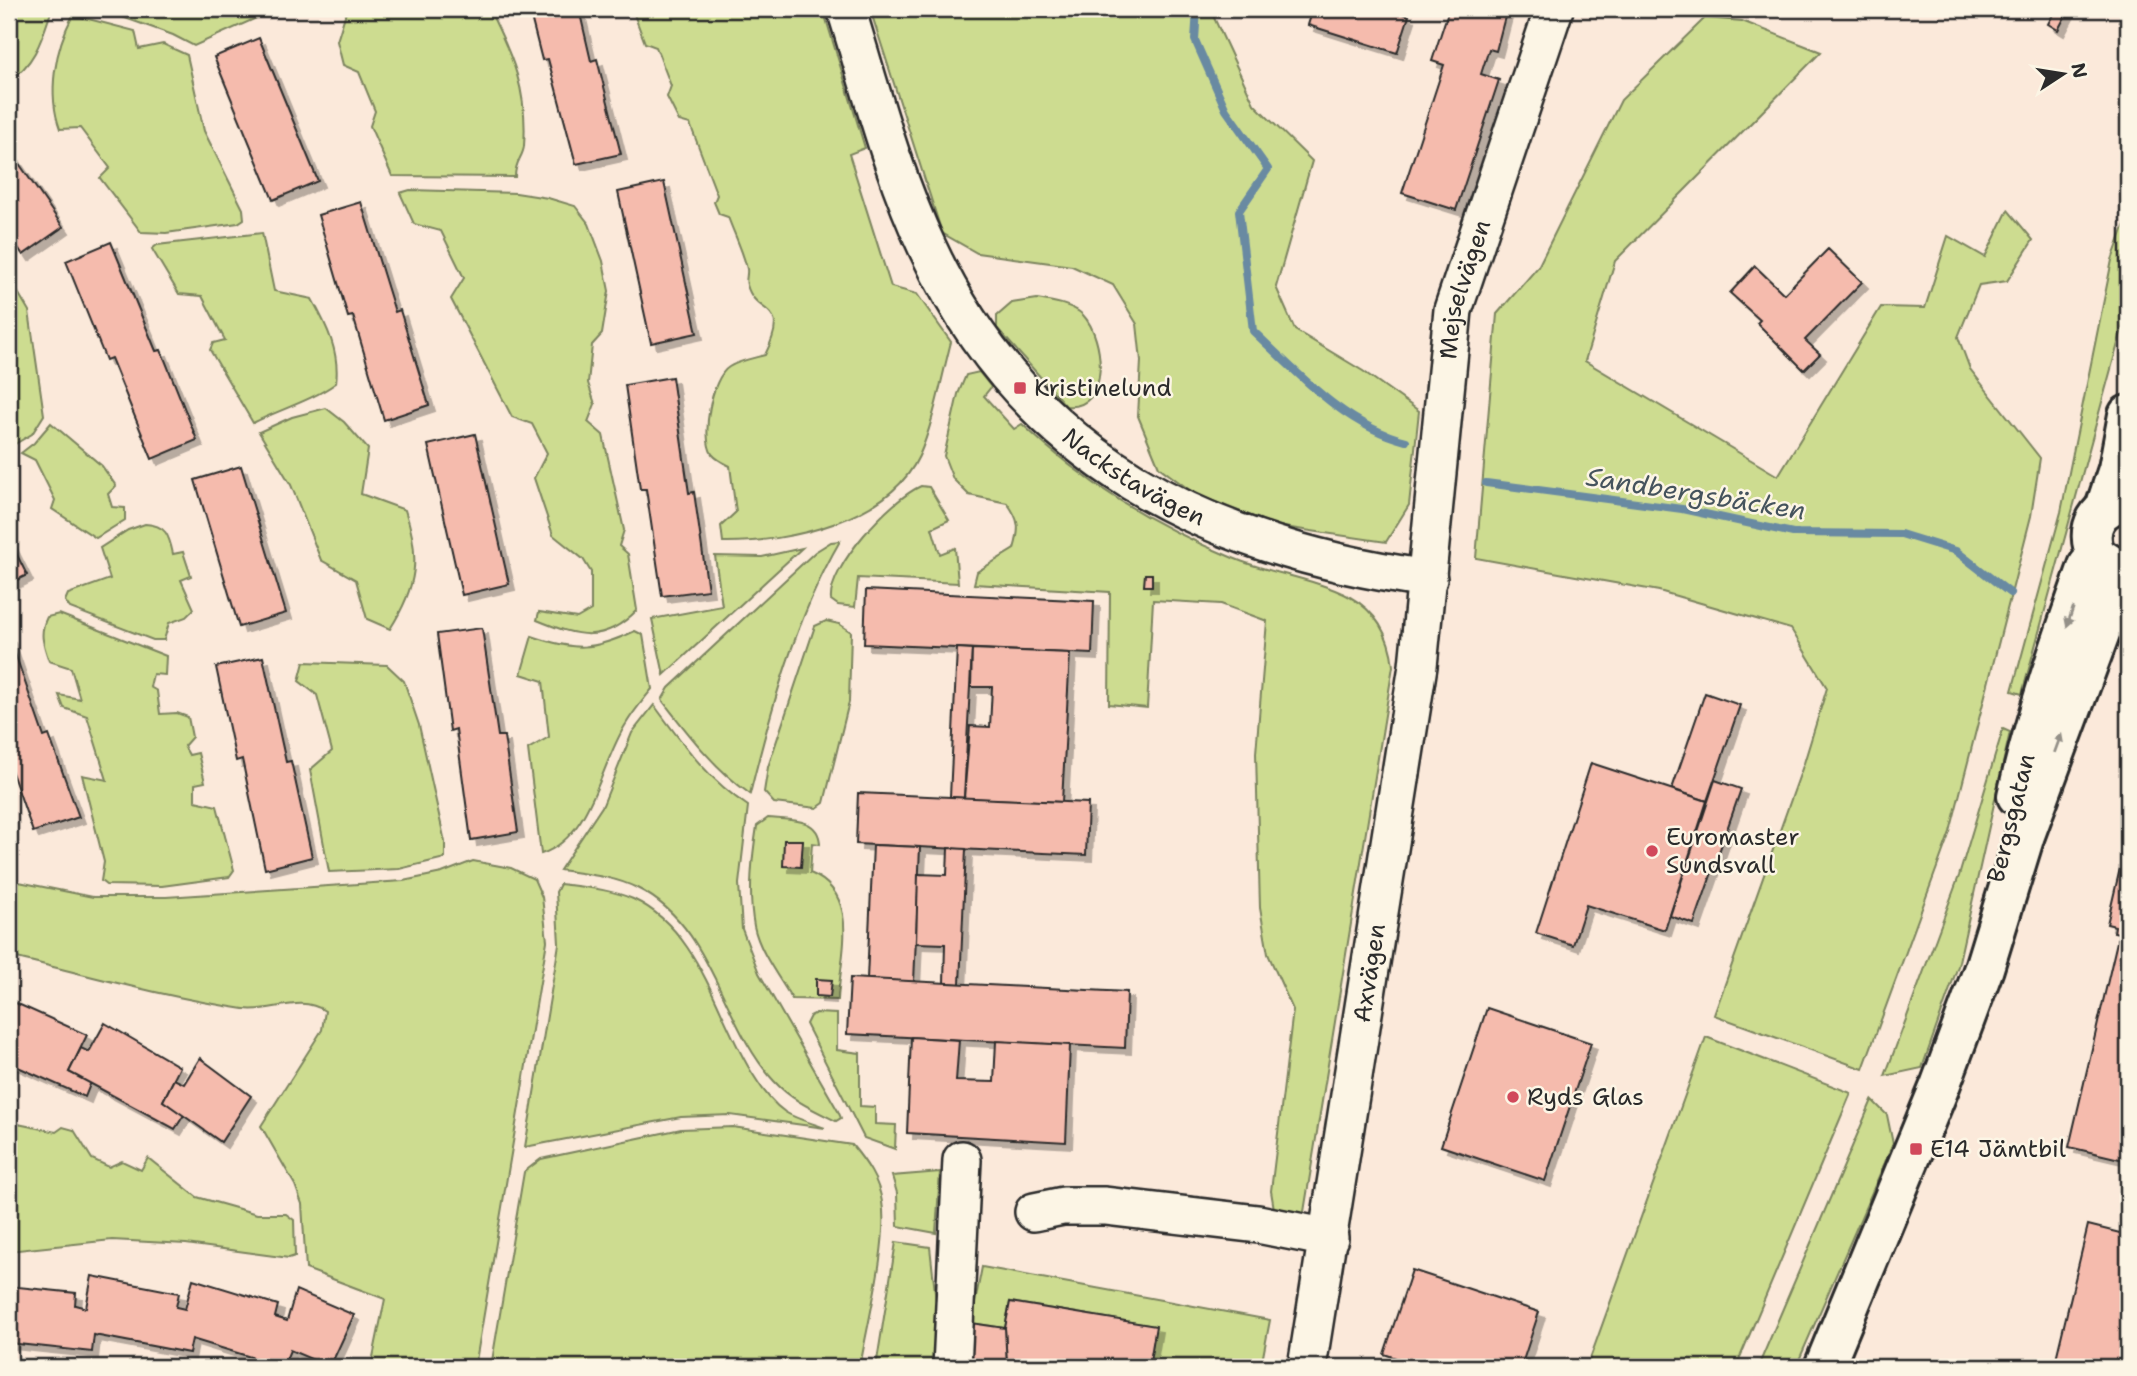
<svg xmlns="http://www.w3.org/2000/svg" width="2137" height="1376" font-family="'Shantell Sans',sans-serif">
	<style>
		.green { fill: #cddc90; stroke: #7c845e; stroke-width: 2 }
		.lines { fill: none; stroke-linecap: round; stroke-linejoin: round }
		.stream { stroke: #698aa2; stroke-width: 8 }
		.building { fill: #f5bbad; stroke: #2b2b2b; stroke-width: 2; filter: url(#shadow) }
		.minor-casing { stroke: #2b2b2b; stroke-width: 42 }
		.highway-casing { stroke: #2b2b2b; stroke-width: 44 }
		.minor { stroke: #fcf5e5; stroke-width: 37 }
		.highway { stroke: #fcf5e5; stroke-width: 38 }
		.oneway { fill: #949088 }
		.poi-dot { fill: #d1495b; stroke: #fcf5e5; stroke-width: 2.5 }
		.labels { text-anchor: middle; dominant-baseline: central; stroke-width: 5; stroke-linejoin: round; paint-order: stroke }
		.street-label { font-size: 24px; fill: #2b2b2b; stroke: #fcf5e5 }
		.poi-label { font-size: 24px; fill: #2b2b2b; stroke: #fcf5e5; text-anchor: start }
		.water-label { font-size: 26px; font-style: italic; fill: #45535d; stroke: #fcf5e5 }
	</style>
	<defs>
		<filter id="shadow"><feDropShadow dx="6" dy="6" stdDeviation="0" flood-color="#0004"/></filter>
	</defs>
	<rect width="100%" height="100%" fill="#fbe9da"/>
	<filter id="ink" filterUnits="userSpaceOnUse"><feTurbulence type="fractalNoise" baseFrequency=".0143" numOctaves="2"/><feDisplacementMap in="SourceGraphic" scale="14" xChannelSelector="R" yChannelSelector="G"/><feConvolveMatrix kernelMatrix="1 2 1 2 8 2 1 2 1" color-interpolation-filters="sRGB"/></filter>
	<g filter="url(#ink)">
		<g class="green">
			<path d="M11 9H52C42 38 36 63 9 81Z"/>
			<path d="M100 9H318L270 12 194 46 173 35Z"/>
			<path d="M347 9H489C513 57 528 91 524 146 523 158 515 160 515 177L392 176 370 126 375 111 359 72 343 65 337 41Z"/>
			<path d="M632 9H823L865 148 849 154 891 287 917 294 951 342C942 376 933 425 919 456 889 521 787 543 723 542L721 526 736 512 730 466C724 463 717 460 712 454 701 437 711 378 729 367 738 361 754 358 765 355 792 301 756 318 747 285 745 280 748 274 747 269 743 251 734 234 728 217L719 214 714 202 717 195 690 124 679 121 667 97 671 86 656 47 645 43Z"/>
			<path d="M870 9H1210L1254 104 1312 161 1276 287 1295 330 1363 371 1419 411 1409 505 1386 542 1277 526 1195 494 1159 467 1138 416 1141 361 1137 324 1113 285 1072 266 977 253 942 233Z"/>
			<path d="M73 15 135 31 139 49 163 44 187 55 204 131 243 209 244 219 238 223 166 233 141 232 100 178 110 168 80 128 60 129C47 93 55 49 73 15Z"/>
			<path d="M1705 18 1742 21 1821 52 1615 261 1585 361 1778 476 1881 307 1925 308 1948 236 1985 257 2008 210 2033 240 2007 281 1979 285 1958 337 1970 369 2040 458 2031 516 1950 832 1863 1069 1714 1015 1804 763 1827 688 1791 629 1659 591 1476 558 1497 314 1538 267 1621 100Z"/>
			<path d="M410 190 516 193 548 198 575 206 589 224 603 261 609 291 602 334 592 345 588 383 595 404 588 422 603 435 624 530 619 546 628 554 637 610C604 644 578 637 537 620L539 612 577 618 591 610V572L583 559 553 535 534 478 547 453 532 424 512 417 451 299 464 278 441 231 414 224 400 193Z"/>
			<path d="M2128 216V307L2022 694 2012 691 2061 512 2112 260Z"/>
			<path d="M262 233 274 291 312 299C327 326 340 352 336 383 311 401 281 409 253 423L210 350 213 343 225 340 202 296 179 294 152 249 157 245Z"/>
			<path d="M9 285 16 289 29 311 44 415 32 434 15 444 9 436Z"/>
			<path d="M1037 299C1052 302 1072 304 1083 315 1105 338 1111 411 1066 406L997 328V316L1012 303Z"/>
			<path d="M979 372 991 387 984 396 1014 429 1022 424C1085 484 1153 525 1233 558 1268 573 1317 579 1350 597 1377 612 1390 637 1393 666L1303 1218 1274 1209 1271 1191 1293 1010 1268 954 1260 908 1256 753 1267 621 1221 604 1153 600 1147 708 1109 704 1110 592 974 584 977 572 1014 549C1020 529 1020 520 1007 503L969 495 953 479 944 456 958 394 966 375Z"/>
			<path d="M326 408 344 422 368 449 361 494 405 510C421 557 417 587 390 629L367 619 356 580 321 560 291 485 259 432 292 417Z"/>
			<path d="M51 423 102 466 116 486 108 494 112 507 125 508V520L96 538 52 509 55 500 35 460 21 453 34 443Z"/>
			<path d="M921 486 929 487 949 520 932 528 940 554 955 548 958 583 858 578 855 607 838 605 831 600C828 567 891 499 921 486Z"/>
			<path d="M145 524C166 525 169 535 173 554L183 552 191 576 181 580 194 609 186 617 169 623 164 640H153L70 608 65 601 68 594 110 579 100 548 128 530Z"/>
			<path d="M840 541C796 617 771 709 750 794 714 768 689 735 662 700L669 688 815 552 831 542Z"/>
			<path d="M802 548 664 675 652 619 722 606 715 556 762 557Z"/>
			<path d="M59 614 166 656 165 675 153 674 150 687 157 691 160 714 177 713 188 717 192 737 184 746 189 755 198 753 205 782 195 784V801L217 806 234 870 229 877 162 886 106 885 101 881 104 862 82 775 107 780 87 716 64 708 59 695 80 699 71 668 49 661C43 644 39 633 47 617Z"/>
			<path d="M826 621 839 624 851 632 849 702 824 803 817 808 774 803 764 792 768 767 815 626Z"/>
			<path d="M635 631 643 635 652 689C643 700 633 712 626 724 600 764 592 837 541 854L528 749 549 737 543 681 521 674 532 636C575 651 592 651 635 631Z"/>
			<path d="M304 662 387 665 404 681 419 725 445 842V858L399 869 329 872 310 770 332 751 317 695 299 681Z"/>
			<path d="M654 705C683 744 707 779 748 806L739 884 742 929 759 973 838 1111 841 1118 836 1121C814 1110 791 1100 774 1081 720 1022 714 926 637 888 613 876 586 874 560 870L603 805 632 733Z"/>
			<path d="M2003 729 2010 732 1958 966 1922 1068 1885 1076 1959 876Z"/>
			<path d="M768 818C789 820 819 817 820 844L812 843 810 873C862 894 840 956 838 1000L792 999C779 977 759 951 754 926 748 893 752 858 757 826Z"/>
			<path d="M473 861 511 868 534 879 542 897 547 941 475 1367H371L385 1299 306 1269 302 1204 295 1185 261 1126 322 1030 325 1011C299 994 273 1013 244 1009 164 997 87 975 9 956V880L93 897H166L403 881 442 873Z"/>
			<path d="M560 884C583 887 610 889 633 899 701 930 716 1018 754 1076 762 1089 772 1103 785 1112 796 1119 812 1123 825 1128L730 1115 681 1117 525 1147 559 944 556 892Z"/>
			<path d="M816 1013 837 1014V1050L860 1053V1106L875 1107V1124L896 1125 895 1149 864 1138 806 1024 810 1016Z"/>
			<path d="M1706 1037 1851 1093 1736 1367H1587Z"/>
			<path d="M1872 1100 1887 1115 1893 1144 1796 1367H1758Z"/>
			<path d="M9 1117 18 1124 56 1132 63 1127 74 1130 92 1159 109 1167 122 1161 141 1170 148 1158 197 1197 257 1214H286L294 1220 295 1256 289 1258 186 1244 112 1240 9 1251Z"/>
			<path d="M733 1127 852 1145C866 1162 879 1180 882 1202 889 1240 867 1326 860 1367H491L524 1172 541 1159 681 1129Z"/>
			<path d="M940 1172 936 1233 898 1226 897 1193 892 1176Z"/>
			<path d="M896 1242 930 1247 942 1355 940 1367H876Z"/>
			<path d="M982 1267 1270 1320 1261 1367H1149L1155 1326 1010 1302 1005 1328 971 1323Z"/>
		</g>
		<g class="lines">
			<g class="stream">
				<path d="M1197 9 1195 40 1226 110 1268 169 1239 211 1253 331C1299 374 1345 426 1406 441"/>
				<path d="M1486 483 1682 509 1793 533 1901 534 1956 551 2010 593"/>
			</g>
		</g>
		<g class="building">
			<path d="M529 9H579L591 61 597 59 621 154 576 164 548 59 542 60Z"/>
			<path d="M1313 9H1386L1409 16 1397 53 1308 25Z"/>
			<path d="M1449 9H1507L1496 51 1489 49 1481 74 1499 80 1456 210 1402 193 1444 65 1432 61Z"/>
			<path d="M2056 9 2067 13 2058 30 2048 24Z"/>
			<path d="M2123 9H2128V25L2119 22Z"/>
			<path d="M259 38 318 181 273 200 214 57Z"/>
			<path d="M9 149 63 227 23 255 9 234Z"/>
			<path d="M664 182 697 333 651 343 618 192Z"/>
			<path d="M361 202 395 312 400 310 429 405 384 420 353 316 348 317 318 215Z"/>
			<path d="M111 242 156 351 161 350 197 440 152 459 111 358 106 360 66 261Z"/>
			<path d="M1828 249 1862 282 1805 340 1820 354 1804 370 1757 323 1760 320 1730 293 1755 266 1784 294Z"/>
			<path d="M672 377 689 493 694 492 708 590 662 596 646 489H640L625 385Z"/>
			<path d="M475 434 509 584 462 595 428 445Z"/>
			<path d="M241 466 286 613 239 627 195 480Z"/>
			<path d="M9 539 27 575 9 584Z"/>
			<path d="M1145 574H1152V586H1144Z"/>
			<path d="M866 590 1094 601 1092 654 864 644Z"/>
			<path d="M482 628 498 736H504L518 832 471 840 456 729 450 731 437 634Z"/>
			<path d="M9 636 44 737 49 735 79 817 33 832 9 764Z"/>
			<path d="M957 648 972 649 964 798 950 797Z"/>
			<path d="M972 649 1070 653 1062 802 964 798 970 726 990 727 992 687H971Z"/>
			<path d="M263 657 286 762 291 761 312 857 265 869 242 759 236 761 216 667Z"/>
			<path d="M1705 693 1740 705 1707 801 1672 789Z"/>
			<path d="M1591 763 1707 801 1665 930 1586 905 1573 945 1536 933Z"/>
			<path d="M1715 780 1741 789 1694 924 1670 916Z"/>
			<path d="M858 793 1088 803 1086 855 856 844Z"/>
			<path d="M2128 834V1161L2069 1147 2119 933 2114 932 2115 926 2107 924Z"/>
			<path d="M784 840H803L801 867 783 866Z"/>
			<path d="M873 845 920 847 914 982 867 979Z"/>
			<path d="M948 848 966 849 960 984 944 983 945 944 916 943 918 874 947 875Z"/>
			<path d="M850 978 1127 992 1125 1048 847 1034Z"/>
			<path d="M816 979 832 980 830 997 816 996Z"/>
			<path d="M9 1000 87 1035 69 1072 91 1082 85 1097 9 1063Z"/>
			<path d="M1487 1008 1591 1043 1545 1181 1441 1146Z"/>
			<path d="M105 1023 180 1067 163 1101 184 1115 175 1129 69 1072 81 1048 89 1052Z"/>
			<path d="M911 1037 959 1040 956 1081 994 1082 996 1041 1070 1045 1066 1142 907 1133Z"/>
			<path d="M200 1058 251 1096 221 1142 163 1101 174 1079 184 1084Z"/>
			<path d="M2088 1225 2128 1235 2126 1367H2054Z"/>
			<path d="M1412 1270 1539 1312 1521 1367H1423L1384 1354Z"/>
			<path d="M92 1276 179 1293 176 1307 185 1309 193 1279 278 1305 275 1317 287 1321 296 1290 354 1315 330 1367 290 1350 283 1367 192 1339 189 1353 94 1335 92 1352 9 1343V1286L76 1293 75 1305 86 1308Z"/>
			<path d="M1010 1302 1156 1326 1149 1367H1007L1005 1328Z"/>
			<path d="M971 1323 1005 1328 1007 1367H963Z"/>
		</g>
		<g class="lines">
			<g class="minor-casing">
				<g id="minor">
					<path id="s1" d="M846 9C871 89 892 173 928 249 1026 459 1207 548 1428 579"/>
					<path d="M1034 1212 1063 1206H1105L1258 1224 1329 1238"/>
					<path d="M952 1367 962 1160"/>
					<path id="s2" d="M1307 1367 1418 666 1453 310 1554 9"/>
				</g>
			</g>
			<g class="highway-casing">
				<g id="highway">
					<path d="M2105 508 2118 469 2128 415"/>
					<path d="M2119 570 2097 556C2083 529 2098 504 2128 501"/>
					<path d="M2017 796C2035 717 2061 642 2088 566L2097 556"/>
					<path d="M1824 1367 1940 1086 1984 968 2025 835 2117 587 2128 572"/>
				</g>
			</g>
			<use href="#minor" class="minor"/>
			<use href="#highway" class="highway"/>
		</g>
		<defs><path id="oneway-solid" d="M-6-.8H1V-3.2L6.5 0L1 3.2V.8H-6Z" transform="scale(1.75)"/></defs>
		<g class="oneway">
			<use href="#oneway-solid" transform="translate(2070 617) rotate(109)"/>
			<use href="#oneway-solid" transform="translate(2058 743) rotate(-70)"/>
		</g>
	</g>
	<g class="poi-dot">
		<rect x="1013" y="381" width="14" height="14" rx="3.5"/>
		<circle cx="1652" cy="851" r="7"/>
		<circle cx="1513" cy="1097" r="7"/>
		<rect x="1909" y="1142" width="14" height="14" rx="3.5"/>
	</g>
	<g class="labels">
		<g class="street-label">
			<text stroke="none"><textPath href="#s2" startOffset="1090">Mejselvägen</textPath></text>
			<text stroke="none"><textPath href="#s1" startOffset="567">Nackstavägen</textPath></text>
			<text transform="translate(2011 818) rotate(-76)">Bergsgatan</text>
			<text stroke="none"><textPath href="#s2" startOffset="399">Axvägen</textPath></text>
		</g>
		<g class="poi-label">
			<text x="1034" y="388">Kristinelund</text>
			<text x="1666" y="837">Euromaster<tspan x="1666" dy="28">Sundsvall</tspan></text>
			<text x="1527" y="1097">Ryds Glas</text>
			<text x="1930" y="1149">E14 Jämtbil</text>
		</g>
		<g class="water-label">
			<text transform="translate(1696 493) rotate(9)">Sandbergsbäcken</text>
		</g>
	</g>
	<rect width="2137" height="1376" fill="none" stroke="#fcf5e5" stroke-width="35"/>
	<rect x="18" y="18" width="2102" height="1341" fill="none" stroke="#2b2b2b" stroke-width="2.5" filter="url(#ink)"/>
	<g transform="translate(2063 74) rotate(78)" stroke="#fcf5e5" stroke-width="5" paint-order="stroke">
	<path d="M0-5L12 26L0 18L-12 26Z" fill="#2b2b2b"/>
	<text y="-10" font-size="19" font-weight="bold" text-anchor="middle" fill="#2b2b2b">N</text>
	</g>
</svg>
